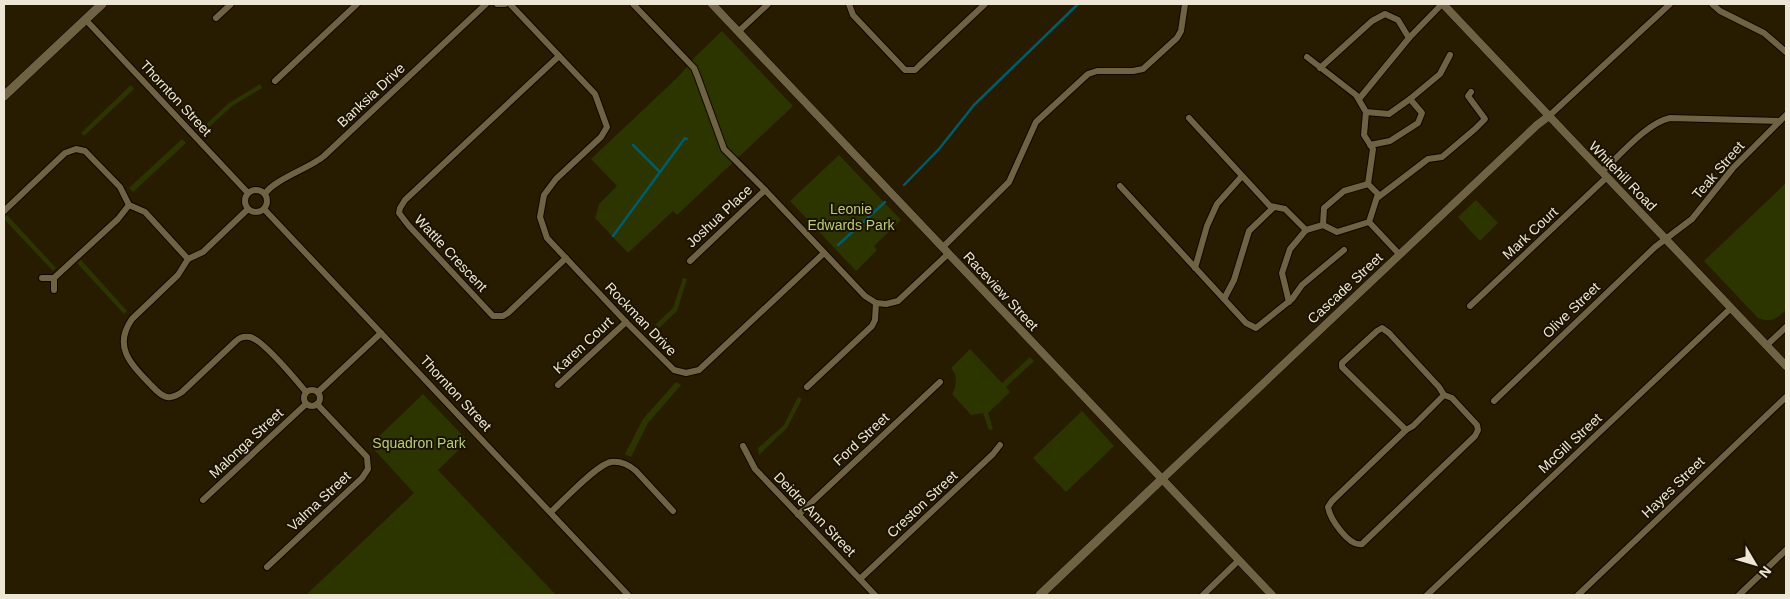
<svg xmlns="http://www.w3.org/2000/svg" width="1790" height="599" font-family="Arial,sans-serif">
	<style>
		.green { fill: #2c3500 }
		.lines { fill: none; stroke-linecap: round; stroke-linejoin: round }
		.stream { stroke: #005c6d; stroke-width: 2.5 }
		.minor-casing { stroke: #0f0600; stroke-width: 8 }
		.tertiary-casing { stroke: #0f0600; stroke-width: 9 }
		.secondary-casing { stroke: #0f0600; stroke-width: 10 }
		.minor { stroke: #6f6343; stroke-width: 6 }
		.tertiary { stroke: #6f6343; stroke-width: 8 }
		.secondary { stroke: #6f6343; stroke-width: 9 }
		.labels { text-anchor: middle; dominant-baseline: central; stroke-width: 4; stroke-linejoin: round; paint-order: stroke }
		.street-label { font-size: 14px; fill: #eee6d5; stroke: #1b1300 }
		.park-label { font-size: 14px; fill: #b8cd7c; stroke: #1b1300 }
	</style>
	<rect width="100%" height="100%" fill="#271b00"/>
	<g class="green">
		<path d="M722 31 793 106 677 215 673 211 628 253 595 218 599 204 617 186 591 159 678 77 696 56Z"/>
		<path d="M260 84 262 88 232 106 206 130 203 127 229 103Z"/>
		<path d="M131 85 134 89 84 136 81 133Z"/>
		<path d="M182 139 186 143 133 192 129 188Z"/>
		<path d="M839 155 901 220 874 246 877 250 856 271 790 201Z"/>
		<path d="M1786 183V310C1776 319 1772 323 1758 318L1704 261Z"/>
		<path d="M1476 200 1498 223 1480 241 1458 217Z"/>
		<path d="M7 215 56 268 53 271 4 219Z"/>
		<path d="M81 260 127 311 124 314 77 263Z"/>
		<path d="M683 278 687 279 677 311 657 330 654 326 673 308Z"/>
		<path d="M970 349 1002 383 1030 357 1034 361 1006 387 1010 392 988 413 993 429 989 430 983 413 971 415 952 394C957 385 958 376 951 368Z"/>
		<path d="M676 382 681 385 648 423 631 457 625 454 643 419Z"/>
		<path d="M423 394 468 441 438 470 556 595H306L414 493 370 445Z"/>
		<path d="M798 397 802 399 787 428 759 455 758 448 784 425Z"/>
		<path d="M1082 411 1114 446 1066 492 1033 458Z"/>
	</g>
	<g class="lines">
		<g class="stream">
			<path d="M633 145 660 172"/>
			<path d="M904 185 939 149 974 105 1078 4"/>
			<path d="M613 236 685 138 687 139"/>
			<path d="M838 245 885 202"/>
		</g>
		<g class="minor-casing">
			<g id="minor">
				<path d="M497 4H505"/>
				<path d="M510 4 595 94 607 127 601 137 556 179 544 195 540 217 547 238 626 322 674 370 686 373 699 370 824 253"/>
				<path d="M633 4 694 68 697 75 724 149 765 190 865 296 876 303 886 304 898 301 949 253"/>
				<path d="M849 4 853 15 905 70H915L919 66 985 4"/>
				<path d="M1712 4 1720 11 1764 33 1786 52"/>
				<path d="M216 18 231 4"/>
				<path d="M85 19 248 193"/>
				<path d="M738 32 768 4"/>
				<path d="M559 56 405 200 400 208 399 213 409 226 493 316H503L508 313 566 258"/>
				<path d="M1307 57 1356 95 1366 112 1364 135 1373 149 1368 184"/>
				<path d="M1320 68 1372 21 1385 14 1398 20 1409 38"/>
				<path d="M275 81 357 4"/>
				<path d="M1359 99 1409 38 1442 4"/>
				<path d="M1366 112 1389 114 1410 99 1440 74 1450 55"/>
				<path d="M1549 116 1670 4"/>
				<path d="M1189 118 1270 206 1285 209 1306 230 1323 225"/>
				<path d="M1370 145 1390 141 1418 123 1422 113 1410 99"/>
				<path d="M1602 172C1619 156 1648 122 1670 118L1780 121"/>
				<path d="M1120 186 1246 323 1256 328 1292 299 1302 285 1344 250"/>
				<circle cx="256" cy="201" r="11"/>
				<path d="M265 194C273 180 310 168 324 156L486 4"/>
				<path d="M1377 198 1428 159 1442 157 1475 129 1485 119 1468 96 1471 92"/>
				<path d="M129 205 145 212 188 259"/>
				<path d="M248 209 203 252 188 259 178 275 132 319C113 346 130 363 149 383 154 388 160 396 167 397 173 398 177 395 182 392L236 341C240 337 244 336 250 337 263 340 296 380 306 392"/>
				<path d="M264 209 628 595"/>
				<path d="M4 211 65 153 76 149 85 151 120 187 129 205"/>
				<path d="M1369 222 1378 194 1368 184 1344 191 1324 208 1323 225 1337 232 1369 222 1400 255"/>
				<path d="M943 247 1009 182 1036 122 1088 74 1097 71H1133L1143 69 1177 38 1181 31 1185 4"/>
				<path d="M690 261 765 190"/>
				<path d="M1195 268 1207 226 1217 204 1242 176"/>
				<path d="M42 278H54V290"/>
				<path d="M54 278 118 219 129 205"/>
				<path d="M1224 299 1234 280 1249 231 1274 207"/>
				<path d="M1289 302 1282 273 1290 249 1306 230"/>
				<path d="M1470 306 1607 177"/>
				<path d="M1767 345 1786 327"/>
				<path d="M558 385 626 322"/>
				<path d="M807 387 872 326 875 320 876 303"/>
				<circle cx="312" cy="398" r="8"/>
				<path d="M318 392 381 333"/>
				<path d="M1444 395 1452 398 1477 425 1478 430 1475 436 1362 544C1349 547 1330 519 1328 507L1332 501 1406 430 1413 426Z"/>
				<path d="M1494 401 1655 247 1692 219 1733 168 1786 115"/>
				<path d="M1406 430 1342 367V363L1377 331 1382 328 1389 333 1439 387 1444 395"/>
				<path d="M743 446 755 469 875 595"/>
				<path d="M203 500 306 404"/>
				<path d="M551 512C563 501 596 465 611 462 620 461 629 465 636 471L673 511"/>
				<path d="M798 515 940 382"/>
				<path d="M267 567 362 478 368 469 367 457 317 404"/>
				<path d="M860 579 993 454 1000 445"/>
				<path d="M1203 595 1239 560"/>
				<path d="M1427 595 1731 308"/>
				<path d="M1578 595 1786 397"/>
				<path d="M1739 595 1786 550"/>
			</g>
		</g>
		<g class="tertiary-casing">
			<g id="tertiary">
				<path d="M712 4 1272 595"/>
				<path d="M1443 4 1786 366"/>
				<path d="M1162 479 1537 125 1549 116"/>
			</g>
		</g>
		<g class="secondary-casing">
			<g id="secondary">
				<path d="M4 96 102 4"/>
				<path d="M1040 595 1162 479"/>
			</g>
		</g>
		<use href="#minor" class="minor"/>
		<use href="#tertiary" class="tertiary"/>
		<use href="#secondary" class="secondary"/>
	</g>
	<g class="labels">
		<g class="street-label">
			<text transform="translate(371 95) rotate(-43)">Banksia Drive</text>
			<text transform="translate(176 98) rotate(47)">Thornton Street</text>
			<text transform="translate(1718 170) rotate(-49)">Teak Street</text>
			<text transform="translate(1623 176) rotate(46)">Whitehill Road</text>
			<text transform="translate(719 216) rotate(-43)">Joshua Place</text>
			<text transform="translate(1530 233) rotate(-43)">Mark Court</text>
			<text transform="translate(451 253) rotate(47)">Wattle Crescent</text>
			<text transform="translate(1345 288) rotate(-43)">Cascade Street</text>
			<text transform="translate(1001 291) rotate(47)">Raceview Street</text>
			<text transform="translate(1571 310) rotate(-44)">Olive Street</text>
			<text transform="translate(641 319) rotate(46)">Rockman Drive</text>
			<text transform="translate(583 345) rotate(-43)">Karen Court</text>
			<text transform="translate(456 393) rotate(47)">Thornton Street</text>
			<text transform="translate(861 439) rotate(-43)">Ford Street</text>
			<text transform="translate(246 443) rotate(-43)">Malonga Street</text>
			<text transform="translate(1570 443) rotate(-43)">McGill Street</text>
			<text transform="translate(1673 487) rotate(-44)">Hayes Street</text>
			<text transform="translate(319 501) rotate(-43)">Valma Street</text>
			<text transform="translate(922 504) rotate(-43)">Creston Street</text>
			<text transform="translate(815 514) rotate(46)">Deidre Ann Street</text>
		</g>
		<g class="park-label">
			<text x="851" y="209">Leonie<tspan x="851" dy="16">Edwards Park</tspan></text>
			<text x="419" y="443">Squadron Park</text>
		</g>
	</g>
	<rect width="1790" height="599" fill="none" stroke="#eee6d5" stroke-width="10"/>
	<g transform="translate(1755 564) rotate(128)" stroke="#1b1300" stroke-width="4" paint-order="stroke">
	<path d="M0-4L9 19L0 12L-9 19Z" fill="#eee6d5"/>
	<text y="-8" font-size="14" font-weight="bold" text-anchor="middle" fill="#eee6d5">N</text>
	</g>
</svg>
